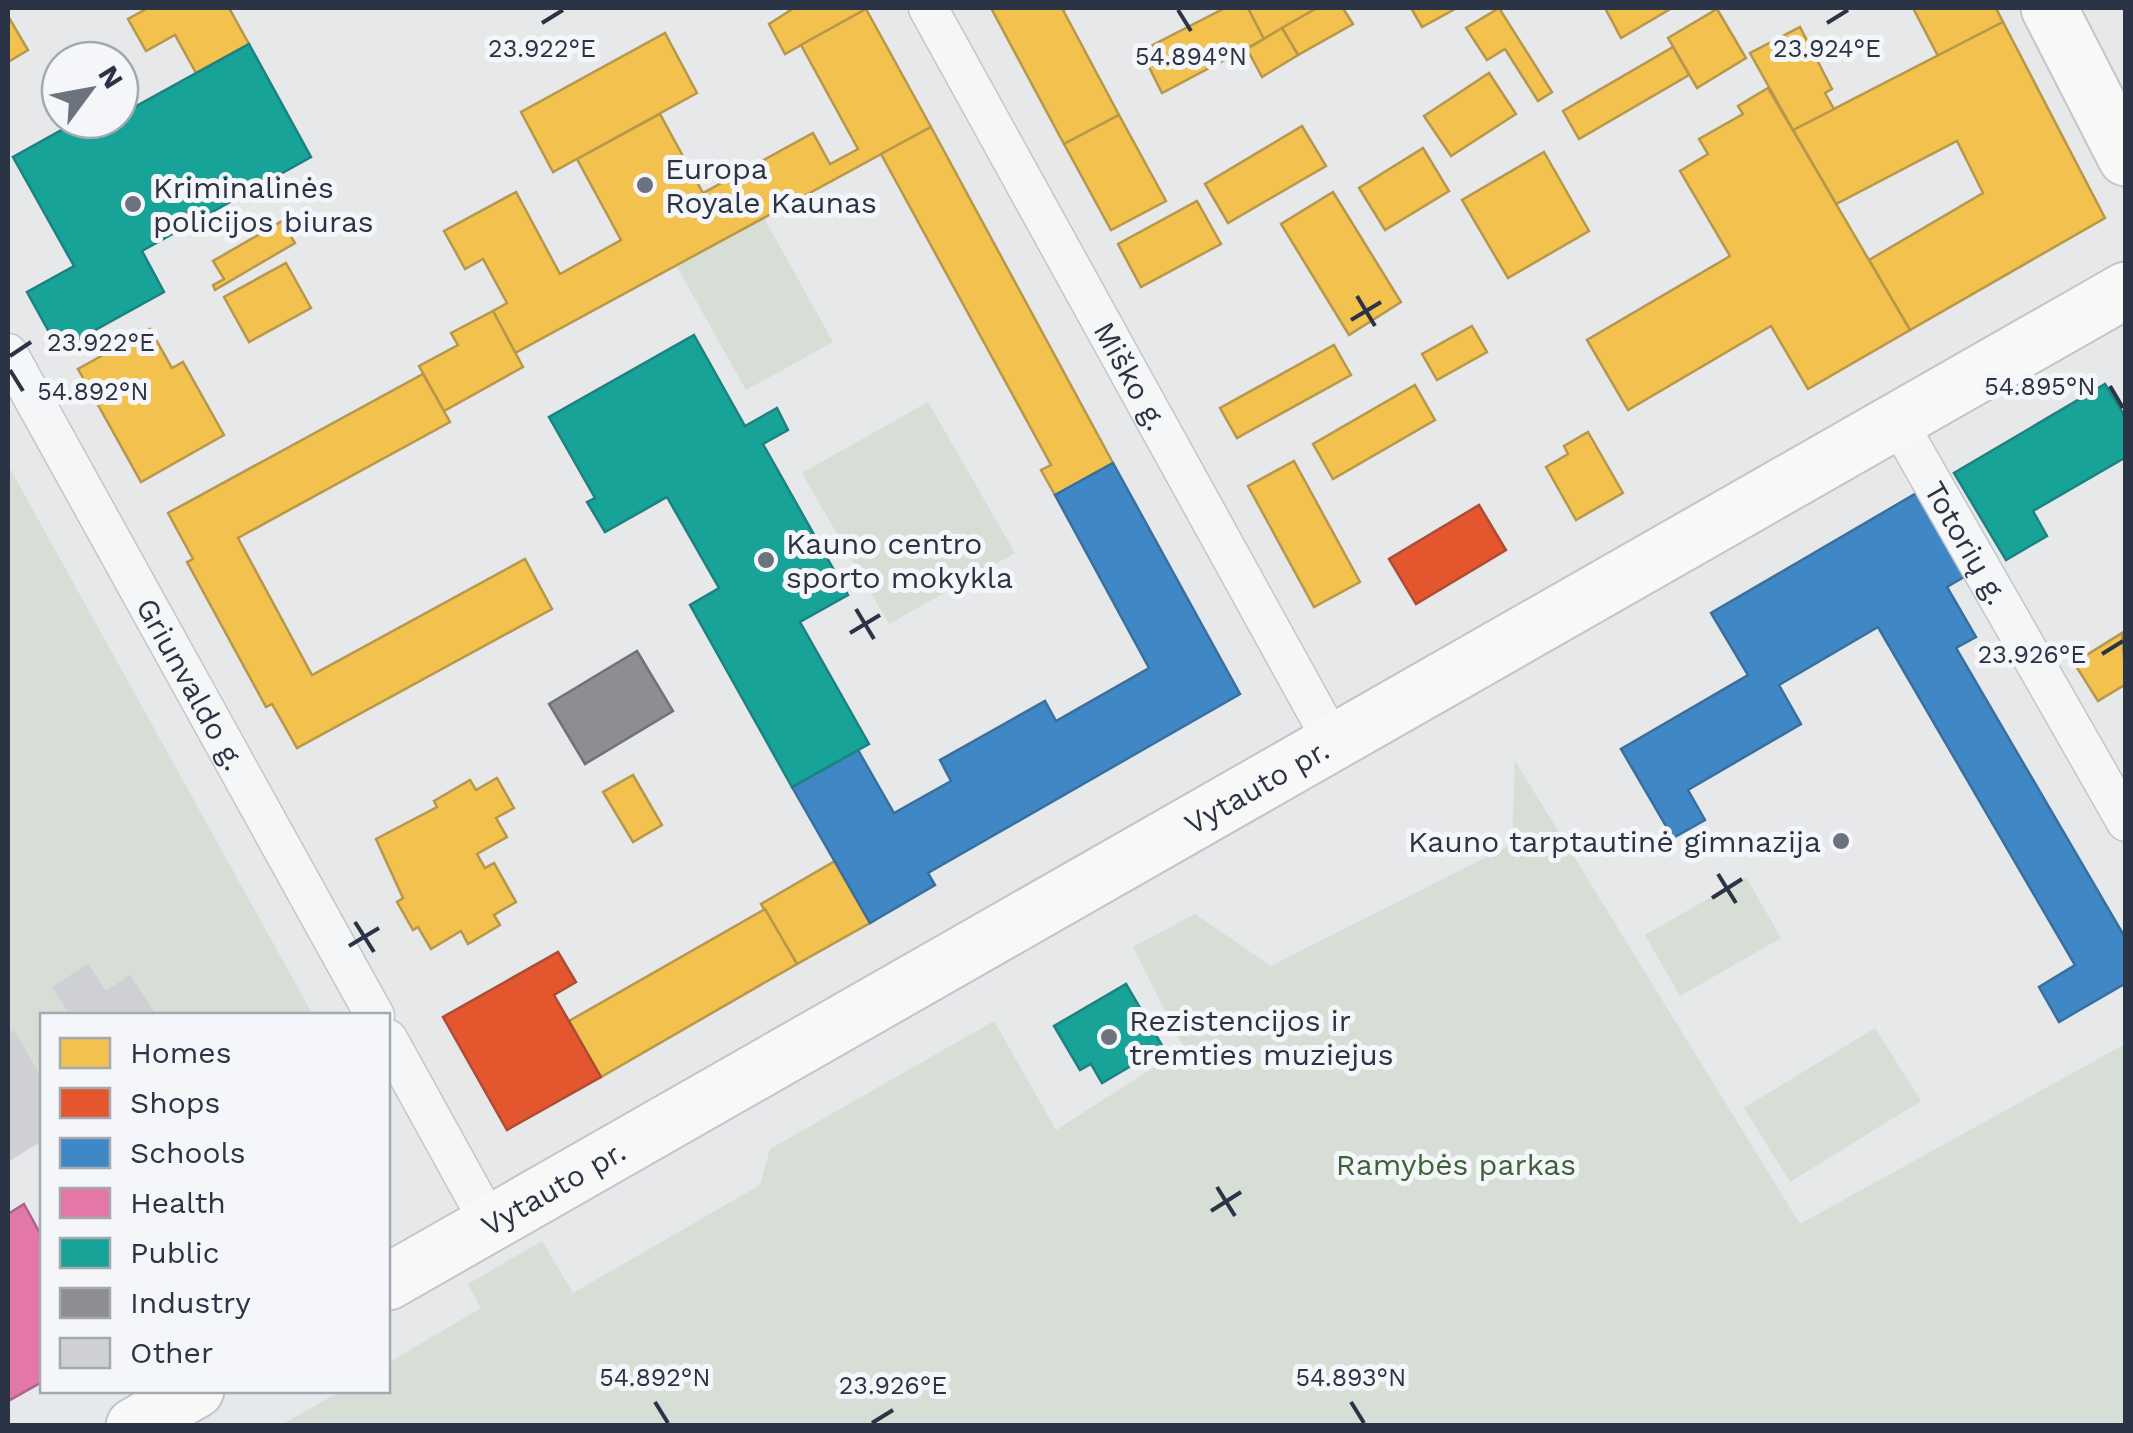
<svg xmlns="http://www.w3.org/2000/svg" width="2133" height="1433" font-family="'Work Sans',sans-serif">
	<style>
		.green { fill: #d6ded6 }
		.homes { fill: #f2c14e; stroke: #b6974b; stroke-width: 2.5 }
		.shops { fill: #e4572e; stroke: #ac4c35; stroke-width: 2.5 }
		.schools { fill: #3f88c5; stroke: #396f9f; stroke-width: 2.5 }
		.health { fill: #e377a8; stroke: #ac638a; stroke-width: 2.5 }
		.public { fill: #17a398; stroke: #1d827f; stroke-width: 2.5 }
		.industry { fill: #8d8d92; stroke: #70727b; stroke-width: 2.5 }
		.building { fill: #ced0d3 }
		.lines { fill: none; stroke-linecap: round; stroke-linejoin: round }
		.street-casing { stroke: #c4c6c8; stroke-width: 41 }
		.secondary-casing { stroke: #c4c6c8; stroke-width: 59 }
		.primary-casing { stroke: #c2c5c8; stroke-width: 59 }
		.street { stroke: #f5f6f7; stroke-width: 38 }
		.secondary { stroke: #f8f8f8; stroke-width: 55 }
		.primary { stroke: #f8f8f8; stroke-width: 55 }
		.ticks { fill: none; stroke: #2b3445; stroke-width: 4 }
		.poi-dot { fill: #6c737f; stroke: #f4f6f9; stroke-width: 4 }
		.labels { text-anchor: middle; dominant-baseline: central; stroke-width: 10; stroke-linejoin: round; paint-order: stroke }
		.poi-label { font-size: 30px; fill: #2b3445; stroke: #f4f6f9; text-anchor: start }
		.street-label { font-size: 30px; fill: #2b3445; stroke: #f4f6f9 }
		.park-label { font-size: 30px; fill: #3f6138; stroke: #f4f6f9 }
		.ticks-label { font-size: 25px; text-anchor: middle; fill: #2b3445; stroke: #f4f6f9; stroke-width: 10; stroke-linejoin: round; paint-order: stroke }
	</style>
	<rect width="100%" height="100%" fill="#e6e8ea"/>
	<g class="green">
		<path d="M764 218 833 342 746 390 677 267Z"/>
		<path d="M928 402 1015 553 889 624 802 473Z"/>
		<path d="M8 465 313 1015 42 1016V1078L14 1030 8 1034Z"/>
		<path d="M1515 761 1800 1224 2125 1044V1425H281L341 1391 388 1390V1363L481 1308 468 1284 542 1241 573 1293 760 1185 770 1149 994 1021 1056 1130 1184 1048 1133 947 1195 914 1271 966 1512 844Z"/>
		<path d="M1746 877 1781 938 1680 996 1645 935Z"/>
		<path d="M1875 1028 1921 1101 1790 1182 1744 1108Z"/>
	</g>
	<g class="homes">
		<path d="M148 8H229L249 44 196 73 175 35 146 51 128 19Z"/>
		<path d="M794 8H865L866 9 785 54 769 24Z"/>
		<path d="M991 8H1068L1063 10 1119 115 1064 144Z"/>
		<path d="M1225 8H1248L1264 39 1162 93 1141 51Z"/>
		<path d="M1248 8H1317L1264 39Z"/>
		<path d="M1317 8H1343L1353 24 1298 55 1282 28Z"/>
		<path d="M1411 8H1457L1422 27Z"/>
		<path d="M1499 8 1552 92 1538 101 1505 49 1487 60 1466 28Z"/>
		<path d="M1605 8H1672L1621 38Z"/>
		<path d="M1913 8H1996L2003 22 1938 56Z"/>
		<path d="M866 9 931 127 515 353 493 311 507 303 483 259 465 269 444 231 516 192 560 274 621 240 577 159 660 114 703 193 813 133 830 164 858 149 801 45Z"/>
		<path d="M1717 9 1746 58 1697 88 1668 38Z"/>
		<path d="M8 16 28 50 8 62Z"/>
		<path d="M2003 22 2105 218 1910 330 1869 260 1983 193 1957 141 1836 204 1793 130Z"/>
		<path d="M1800 27 1832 89 1825 93 1834 109 1793 130 1750 53Z"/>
		<path d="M1282 28 1298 55 1262 77 1247 49Z"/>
		<path d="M665 33 697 93 553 172 521 112Z"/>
		<path d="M1673 47 1689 75 1579 139 1563 111Z"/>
		<path d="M1489 73 1516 114 1451 156 1424 116Z"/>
		<path d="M1768 88 1910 330 1808 389 1771 326 1628 410 1587 340 1730 256 1680 171 1708 154 1699 139 1743 114 1738 106Z"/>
		<path d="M1119 115 1166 201 1111 230 1064 144Z"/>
		<path d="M1302 126 1326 166 1228 223 1205 184Z"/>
		<path d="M931 127 1113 463 1055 495 1041 470 1051 465 881 154Z"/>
		<path d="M1423 148 1449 191 1385 230 1359 188Z"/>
		<path d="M1544 152 1589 231 1508 278 1462 200Z"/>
		<path d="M1333 192 1401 302 1349 335 1281 224Z"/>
		<path d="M1197 201 1221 244 1141 287 1118 244Z"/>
		<path d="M282 221 295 243 215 290 213 285 224 279 213 261Z"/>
		<path d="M286 263 311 308 249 342 224 297Z"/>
		<path d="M493 311 523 367 444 411 419 366 458 345 451 333Z"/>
		<path d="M1472 326 1487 352 1437 380 1422 354Z"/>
		<path d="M150 329 172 368 183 362 224 435 141 482 78 369Z"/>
		<path d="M1334 345 1351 375 1237 438 1220 408Z"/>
		<path d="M423 374 450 422 238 538 312 675 525 559 552 609 297 748 272 704 266 707 187 562 193 559 168 513Z"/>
		<path d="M1415 385 1435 420 1333 479 1313 444Z"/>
		<path d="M1588 432 1623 493 1576 520 1546 467 1568 454 1564 446Z"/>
		<path d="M1294 461 1360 582 1314 607 1248 486Z"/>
		<path d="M2122 633 2126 684 2098 701 2074 663Z"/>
		<path d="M633 775 662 825 633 842 603 792Z"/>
		<path d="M497 778 514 808 496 818 507 837 477 854 485 868 494 863 516 902 494 915 500 925 468 944 461 931 431 949 418 927 413 930 397 902 403 898 376 839 437 807 434 801 470 780 476 790Z"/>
		<path d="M835 861 870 923 797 964 761 904Z"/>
		<path d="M765 909 797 964 601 1077 569 1021Z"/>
	</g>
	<g class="shops">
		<path d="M1479 505 1506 550 1416 604 1389 559Z"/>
		<path d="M558 952 576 982 554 995 601 1077 507 1130 443 1017Z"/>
	</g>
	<g class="schools">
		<path d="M1113 463 1240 694 928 873 935 885 870 923 792 787 858 750 894 813 951 781 940 760 1045 701 1056 721 1149 668 1055 495Z"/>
		<path d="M1920 491 1969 574 1947 587 1976 637 1956 648 2126 939V983L2059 1022 2039 987 2075 965 1878 627 1779 685 1801 724 1688 790 1705 820 1673 838 1621 749 1748 675 1711 613Z"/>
	</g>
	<path class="health" d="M24 1204 42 1237V1382L8 1401V1214Z"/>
	<g class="public">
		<path d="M249 44 311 157 142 251 164 292 59 350 27 292 74 266 13 157 76 122 84 135 120 120V115Z"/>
		<path d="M694 335 745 426 777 408 788 430 763 444 848 595 800 622 869 744 792 787 690 605 719 588 667 497 605 532 587 502 595 498 549 417Z"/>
		<path d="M2105 384 2126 418V457L2033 511 2047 536 2006 560 1954 473Z"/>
		<path d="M1126 984 1163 1047 1102 1083 1091 1064 1080 1070 1054 1026Z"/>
	</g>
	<path class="industry" d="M637 651 673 711 585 764 549 704Z"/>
	<g class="building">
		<path d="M88 964 106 991 130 975 157 1016H71L52 987Z"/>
		<path d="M14 1030 42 1078V1141L8 1162V1034Z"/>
	</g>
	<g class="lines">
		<g class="street-casing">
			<g id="street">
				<path id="s1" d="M928 8 1333 742"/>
				<path id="s2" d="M8 353 375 1016"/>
				<path id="s3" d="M1897 421 2126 822"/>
				<path d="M388 1039 490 1224"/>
			</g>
		</g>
		<g class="secondary-casing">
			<path id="secondary" d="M2049 8 2126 158"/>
		</g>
		<g class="primary-casing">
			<g id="primary">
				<path id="s4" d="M388 1282 2126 290"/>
				<path d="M134 1426 196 1390"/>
			</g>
		</g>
		<use href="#street" class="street"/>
		<use href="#secondary" class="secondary"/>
		<use href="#primary" class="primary"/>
	</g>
	<path class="ticks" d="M1178 10 1191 31M542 23 563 10M1827 23 1848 10M1357 296 1375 326M1351 320 1381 302M10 356 31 342M10 370 23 391M2110 386 2123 408M856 609 874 639M850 633 880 615M2102 654 2123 641M1718 874 1736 903M1712 898 1742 879M355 922 374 952M349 946 379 928M1217 1187 1235 1216M1211 1211 1241 1192M655 1402 668 1423M1351 1402 1364 1423M872 1423 893 1410"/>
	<g class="poi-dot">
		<circle cx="645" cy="185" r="10"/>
		<circle cx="133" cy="204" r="10"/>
		<circle cx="766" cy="560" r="10"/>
		<circle cx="1841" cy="841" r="10"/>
		<circle cx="1109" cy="1037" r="10"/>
	</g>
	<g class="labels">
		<g class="poi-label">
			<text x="665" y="168">Europa<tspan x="665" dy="34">Royale Kaunas</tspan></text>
			<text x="153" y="187">Kriminalinės<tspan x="153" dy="34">policijos biuras</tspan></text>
			<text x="786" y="543">Kauno centro<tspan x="786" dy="34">sporto mokykla</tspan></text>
			<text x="1821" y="841" text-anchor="end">Kauno tarptautinė gimnazija</text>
			<text x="1129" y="1020">Rezistencijos ir<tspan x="1129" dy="34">tremties muziejus</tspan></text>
		</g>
		<g class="street-label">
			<text stroke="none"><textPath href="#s1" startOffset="420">Miško g.</textPath></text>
			<text stroke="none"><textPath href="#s3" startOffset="140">Totorių g.</textPath></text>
			<text stroke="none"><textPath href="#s2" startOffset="378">Griunvaldo g.</textPath></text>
			<text stroke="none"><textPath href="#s4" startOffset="1000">Vytauto pr.</textPath></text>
			<text stroke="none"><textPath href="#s4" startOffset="190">Vytauto pr.</textPath></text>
		</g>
		<g class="park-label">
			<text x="1456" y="1164">Ramybės parkas</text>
		</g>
	</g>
	<g class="ticks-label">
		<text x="542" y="57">23.922°E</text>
		<text x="1827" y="57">23.924°E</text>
		<text x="1191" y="65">54.894°N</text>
		<text x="101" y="351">23.922°E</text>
		<text x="2040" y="395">54.895°N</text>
		<text x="93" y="400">54.892°N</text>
		<text x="2032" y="663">23.926°E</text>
		<text x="655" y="1386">54.892°N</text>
		<text x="1351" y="1386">54.893°N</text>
		<text x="893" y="1394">23.926°E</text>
	</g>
	<rect width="2133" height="1433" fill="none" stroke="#2b3445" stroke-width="20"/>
	<rect x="40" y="1013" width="350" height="380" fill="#f4f6f9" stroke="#a4a8b1" stroke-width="2.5"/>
	<rect x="60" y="1038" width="50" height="30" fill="#f2c14e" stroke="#a4a8b1" stroke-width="2.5"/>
	<text x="130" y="1063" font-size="30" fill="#2b3445">Homes</text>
	<rect x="60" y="1088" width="50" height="30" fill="#e4572e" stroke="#a4a8b1" stroke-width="2.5"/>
	<text x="130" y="1113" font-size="30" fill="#2b3445">Shops</text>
	<rect x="60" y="1138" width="50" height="30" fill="#3f88c5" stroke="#a4a8b1" stroke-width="2.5"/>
	<text x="130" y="1163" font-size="30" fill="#2b3445">Schools</text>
	<rect x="60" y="1188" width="50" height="30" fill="#e377a8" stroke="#a4a8b1" stroke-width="2.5"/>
	<text x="130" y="1213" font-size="30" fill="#2b3445">Health</text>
	<rect x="60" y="1238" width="50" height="30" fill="#17a398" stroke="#a4a8b1" stroke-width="2.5"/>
	<text x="130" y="1263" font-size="30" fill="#2b3445">Public</text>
	<rect x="60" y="1288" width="50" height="30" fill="#8d8d92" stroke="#a4a8b1" stroke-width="2.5"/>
	<text x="130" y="1313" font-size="30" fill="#2b3445">Industry</text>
	<rect x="60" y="1338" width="50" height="30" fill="#ced0d3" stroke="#a4a8b1" stroke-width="2.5"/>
	<text x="130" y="1363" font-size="30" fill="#2b3445">Other</text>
	<g transform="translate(90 90) rotate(58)"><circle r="48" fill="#f4f6f9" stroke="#a4a8b1" stroke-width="2.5"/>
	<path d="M0-8L18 38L0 25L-18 38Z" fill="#6c737f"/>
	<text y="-15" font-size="28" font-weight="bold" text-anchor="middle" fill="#2b3445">N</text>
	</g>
</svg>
